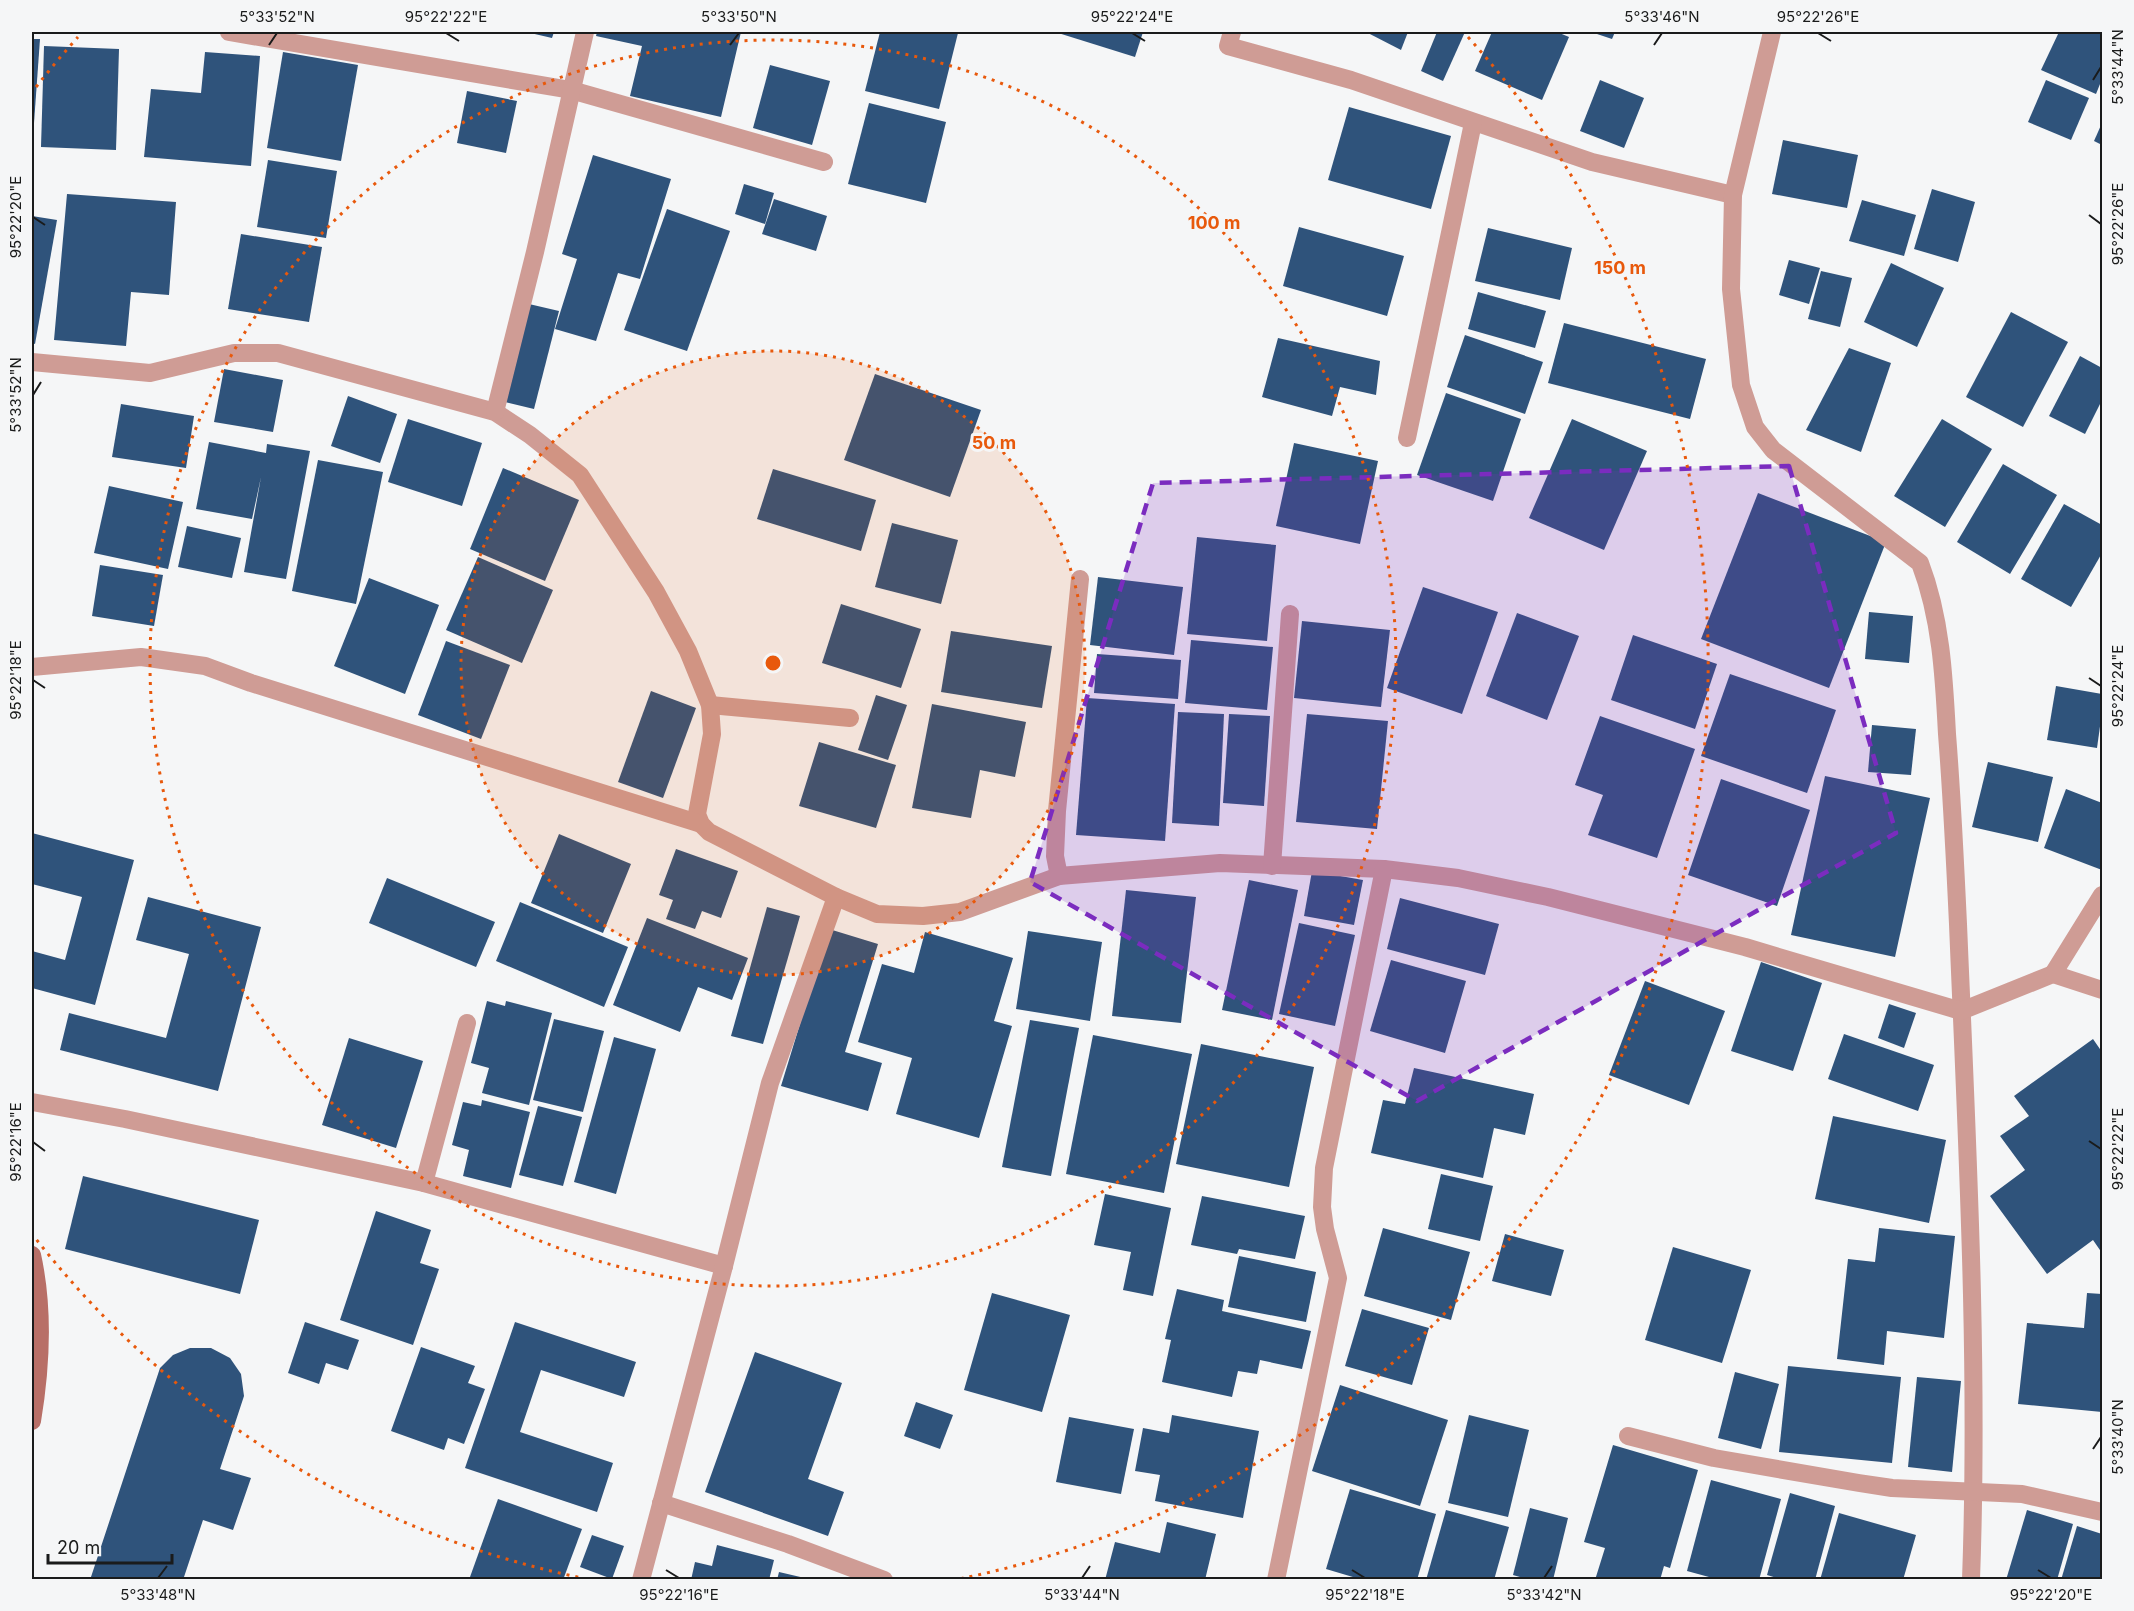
<svg xmlns="http://www.w3.org/2000/svg" width="2134" height="1611" font-family="Inter,sans-serif">
	<style>
		.building { fill: #2f537b }
		.lines { fill: none; stroke-linecap: round; stroke-linejoin: round }
		.lane { stroke: #cf9c95; stroke-width: 18 }
		.street { stroke: #cf9c95; stroke-width: 18 }
		.secondary { stroke: #b86f67; stroke-width: 18 }
		.marked { fill: #7b2cbf; fill-opacity: 0.2; stroke: #7b2cbf; stroke-width: 4.5; stroke-dasharray: 12 8; stroke-linejoin: round }
		.ticks { fill: none; stroke: #1a1b1b; stroke-width: 2 }
		.ring { fill: none; stroke: #e8590c; stroke-width: 3; stroke-dasharray: 3 6 }
		.centre { fill: #e8590c; stroke: #f5f6f7; stroke-width: 3 }
		.ring-label { font-size: 18px; text-anchor: middle; font-weight: bold; fill: #e8590c; stroke: #f5f6f7; stroke-width: 6; stroke-linejoin: round; paint-order: stroke }
		.neatline { fill: none; stroke: #1a1b1b; stroke-width: 2 }
		.ticks-label { font-size: 15px; text-anchor: middle; fill: #1a1b1b }
	</style>
	<rect width="100%" height="100%" fill="#f5f6f7"/>
	<g class="building">
		<path d="M526 32H554L552 38Z"/>
		<path d="M597 32H741L721 117 630 96 642 46 596 36Z"/>
		<path d="M880 32H951L958 33 939 109 865 91Z"/>
		<path d="M1055 32H1143L1135 57Z"/>
		<path d="M1366 32H1408L1401 50Z"/>
		<path d="M1437 32H1465L1443 81 1421 71Z"/>
		<path d="M1492 32H1557L1569 37 1542 100 1475 71Z"/>
		<path d="M1591 32H1615L1612 39Z"/>
		<path d="M2059 32H2102V79L2096 94 2041 70Z"/>
		<path d="M32 39H40L33 137H32Z"/>
		<path d="M44 46 119 49 116 150 41 147Z"/>
		<path d="M205 52 260 56 251 166 144 157 151 89 201 93Z"/>
		<path d="M283 52 358 65 341 161 267 148Z"/>
		<path d="M770 65 830 81 812 145 753 128Z"/>
		<path d="M1600 80 1644 98 1624 148 1580 131Z"/>
		<path d="M2046 80 2089 98 2071 140 2028 122Z"/>
		<path d="M467 91 517 101 506 153 457 143Z"/>
		<path d="M869 103 946 122 926 203 848 184Z"/>
		<path d="M1349 107 1451 136 1431 209 1328 180Z"/>
		<path d="M2102 123V145L2094 141Z"/>
		<path d="M1783 140 1858 155 1847 208 1772 194Z"/>
		<path d="M593 155 671 179 640 279 618 273 596 341 555 329 577 259 562 254Z"/>
		<path d="M268 160 337 171 326 238 257 227Z"/>
		<path d="M744 184 774 193 765 224 735 214Z"/>
		<path d="M1932 189 1975 202 1958 262 1914 249Z"/>
		<path d="M67 194 176 202 169 295 131 292 126 346 54 340Z"/>
		<path d="M774 199 827 216 816 251 762 234Z"/>
		<path d="M1862 200 1916 215 1904 256 1849 241Z"/>
		<path d="M667 209 730 231 687 351 624 330Z"/>
		<path d="M32 216 57 220 35 344 32 343Z"/>
		<path d="M1299 227 1404 256 1387 316 1283 286Z"/>
		<path d="M1488 228 1572 248 1560 300 1475 281Z"/>
		<path d="M241 234 322 247 309 322 228 309Z"/>
		<path d="M1789 260 1820 268 1809 304 1779 295Z"/>
		<path d="M1891 263 1944 288 1917 347 1864 322Z"/>
		<path d="M1821 271 1852 278 1840 327 1808 319Z"/>
		<path d="M1478 292 1546 311 1535 348 1468 329Z"/>
		<path d="M529 304 559 311 534 409 505 402Z"/>
		<path d="M2011 312 2068 342 2023 427 1966 397Z"/>
		<path d="M1564 323 1706 359 1690 419 1548 383Z"/>
		<path d="M1465 335 1543 362 1525 414 1447 387Z"/>
		<path d="M1278 338 1380 361 1376 395 1340 387 1332 416 1262 397Z"/>
		<path d="M1849 348 1891 363 1861 452 1806 430Z"/>
		<path d="M2080 356 2102 368V400L2085 434 2049 416Z"/>
		<path d="M224 369 283 380 273 432 214 422Z"/>
		<path d="M875 374 981 410 950 497 844 460Z"/>
		<path d="M1446 393 1521 419 1493 501 1417 475Z"/>
		<path d="M348 396 397 414 380 463 331 446Z"/>
		<path d="M121 404 194 416 186 468 112 457Z"/>
		<path d="M408 419 482 443 462 506 388 482Z"/>
		<path d="M1572 419 1647 451 1604 550 1529 518Z"/>
		<path d="M1942 419 1992 449 1945 527 1894 496Z"/>
		<path d="M209 442 266 453 267 444 310 451 286 579 244 572 261 477 252 519 196 509Z"/>
		<path d="M1294 443 1378 461 1360 544 1276 526Z"/>
		<path d="M318 460 383 472 356 604 292 591Z"/>
		<path d="M2003 464 2057 495 2010 574 1957 542Z"/>
		<path d="M503 468 579 500 545 581 470 549Z"/>
		<path d="M773 469 876 500 861 551 757 519Z"/>
		<path d="M109 486 183 502 168 569 94 553Z"/>
		<path d="M1758 493 1886 542 1829 688 1701 639Z"/>
		<path d="M2064 504 2102 525V553L2071 607 2021 579Z"/>
		<path d="M892 523 958 540 941 604 875 587Z"/>
		<path d="M187 526 241 538 232 578 178 567Z"/>
		<path d="M1197 537 1276 545 1267 641 1187 634Z"/>
		<path d="M478 557 553 590 522 663 446 630Z"/>
		<path d="M100 565 163 575 154 626 92 616Z"/>
		<path d="M1098 577 1183 587 1174 655 1090 645Z"/>
		<path d="M369 578 439 605 405 694 334 666Z"/>
		<path d="M1423 587 1498 612 1462 714 1387 688Z"/>
		<path d="M841 604 921 629 901 688 822 663Z"/>
		<path d="M1869 612 1913 616 1909 663 1865 659Z"/>
		<path d="M1517 613 1579 636 1547 720 1486 696Z"/>
		<path d="M1302 621 1390 630 1381 707 1294 698Z"/>
		<path d="M951 631 1052 646 1042 708 941 692Z"/>
		<path d="M1633 635 1717 664 1695 729 1611 700Z"/>
		<path d="M1191 640 1273 647 1267 710 1185 703Z"/>
		<path d="M446 641 510 665 481 739 418 715Z"/>
		<path d="M1097 654 1181 660 1178 699 1094 693Z"/>
		<path d="M1730 674 1836 710 1807 793 1701 756Z"/>
		<path d="M2056 686 2102 694V712L2097 748 2047 740Z"/>
		<path d="M651 691 696 708 663 798 618 782Z"/>
		<path d="M876 695 907 705 888 760 858 750Z"/>
		<path d="M1087 698 1175 704 1165 841 1076 835Z"/>
		<path d="M932 704 1026 722 1015 777 980 770 971 818 912 808Z"/>
		<path d="M1178 712 1224 714 1219 826 1172 823Z"/>
		<path d="M1229 714 1270 716 1264 806 1223 803Z"/>
		<path d="M1307 714 1388 721 1377 829 1296 822Z"/>
		<path d="M1600 716 1695 749 1657 858 1588 835 1603 795 1575 785Z"/>
		<path d="M1872 725 1916 729 1911 775 1868 772Z"/>
		<path d="M819 742 896 765 876 828 799 806Z"/>
		<path d="M1988 762 2053 777 2038 842 1972 827Z"/>
		<path d="M1825 776 1930 798 1895 957 1791 935Z"/>
		<path d="M1721 779 1810 810 1777 906 1688 875Z"/>
		<path d="M2066 789 2102 803V870L2044 848Z"/>
		<path d="M32 833 134 860 95 1005 32 988V951L65 960 82 897 32 884Z"/>
		<path d="M559 834 631 864 603 933 531 903Z"/>
		<path d="M676 849 738 871 721 918 702 911 695 929 666 919 673 900 659 895Z"/>
		<path d="M1312 871 1363 880 1354 925 1304 916Z"/>
		<path d="M387 878 495 922 476 967 369 923Z"/>
		<path d="M1249 880 1298 890 1272 1020 1222 1010Z"/>
		<path d="M1126 890 1196 897 1181 1023 1112 1016Z"/>
		<path d="M148 897 261 927 218 1091 60 1050 69 1013 166 1038 189 954 136 940Z"/>
		<path d="M1400 898 1499 924 1485 975 1387 949Z"/>
		<path d="M520 902 628 947 604 1007 496 961Z"/>
		<path d="M767 907 800 916 763 1044 731 1036Z"/>
		<path d="M647 918 748 958 732 1000 698 987 680 1032 613 1005Z"/>
		<path d="M1299 923 1355 935 1335 1026 1279 1014Z"/>
		<path d="M829 929 878 944 845 1052 882 1063 868 1111 781 1086Z"/>
		<path d="M1028 931 1102 942 1090 1021 1016 1009Z"/>
		<path d="M925 932 1013 958 994 1021 1012 1026 979 1138 896 1114 912 1058 858 1042 882 964 914 973Z"/>
		<path d="M1391 960 1466 981 1445 1053 1370 1031Z"/>
		<path d="M1761 962 1822 983 1793 1071 1731 1051Z"/>
		<path d="M1645 981 1725 1011 1689 1105 1609 1075Z"/>
		<path d="M487 1001 505 1006 506 1001 552 1013 529 1105 482 1093 489 1068 471 1063Z"/>
		<path d="M1889 1004 1916 1013 1904 1048 1878 1038Z"/>
		<path d="M554 1019 604 1031 583 1112 533 1100Z"/>
		<path d="M1030 1020 1079 1028 1051 1176 1002 1167Z"/>
		<path d="M1844 1034 1934 1065 1918 1111 1828 1079Z"/>
		<path d="M1093 1035 1192 1054 1164 1193 1066 1174Z"/>
		<path d="M614 1037 656 1049 616 1194 574 1182Z"/>
		<path d="M349 1038 423 1061 396 1148 322 1125Z"/>
		<path d="M2093 1039 2102 1052V1253L2093 1240 2047 1274 1990 1196 2025 1170 2000 1136 2029 1116 2014 1096Z"/>
		<path d="M1201 1044 1314 1067 1289 1187 1176 1164Z"/>
		<path d="M1414 1068 1534 1094 1525 1135 1494 1128 1483 1178 1371 1153 1383 1100 1405 1104Z"/>
		<path d="M482 1100 530 1112 511 1188 463 1176 469 1150 452 1145 463 1102 481 1106Z"/>
		<path d="M538 1106 582 1117 563 1186 519 1175Z"/>
		<path d="M1833 1116 1946 1140 1929 1223 1815 1199Z"/>
		<path d="M1441 1174 1493 1186 1480 1241 1428 1229Z"/>
		<path d="M83 1176 259 1220 240 1294 65 1249Z"/>
		<path d="M1105 1194 1171 1208 1153 1296 1123 1290 1131 1252 1094 1245Z"/>
		<path d="M1202 1196 1305 1216 1295 1259 1239 1249 1237 1254 1191 1245Z"/>
		<path d="M376 1211 431 1230 420 1263 439 1269 413 1345 340 1320Z"/>
		<path d="M1383 1228 1470 1252 1451 1320 1364 1296Z"/>
		<path d="M1879 1228 1955 1236 1944 1338 1887 1331 1884 1365 1837 1359 1848 1259 1875 1262Z"/>
		<path d="M1505 1234 1564 1250 1551 1296 1492 1281Z"/>
		<path d="M1673 1247 1751 1270 1722 1363 1645 1340Z"/>
		<path d="M1239 1256 1316 1272 1306 1322 1228 1307Z"/>
		<path d="M1177 1289 1224 1300 1222 1311 1311 1331 1302 1369 1260 1360 1257 1374 1238 1371 1232 1397 1162 1382 1171 1340 1165 1339Z"/>
		<path d="M992 1293 1070 1315 1042 1412 964 1390Z"/>
		<path d="M2087 1293 2102 1294V1412L2018 1404 2027 1323 2084 1328Z"/>
		<path d="M1362 1309 1429 1328 1412 1385 1345 1366Z"/>
		<path d="M305 1322 359 1340 348 1370 326 1363 319 1384 288 1373Z"/>
		<path d="M515 1322 636 1362 624 1397 541 1370 520 1432 613 1463 597 1512 465 1468Z"/>
		<path d="M421 1347 475 1366 468 1383 485 1389 464 1444 448 1438 444 1450 391 1431Z"/>
		<path d="M190 1348H211L230 1358 241 1374 244 1396 220 1469 251 1478 233 1530 203 1520 183 1580H90L160 1368 173 1355Z"/>
		<path d="M755 1352 842 1383 808 1479 844 1492 828 1536 705 1492Z"/>
		<path d="M1788 1366 1901 1377 1892 1463 1779 1452Z"/>
		<path d="M1735 1372 1779 1384 1761 1449 1718 1438Z"/>
		<path d="M1917 1377 1961 1381 1952 1472 1908 1467Z"/>
		<path d="M1340 1385 1448 1420 1420 1506 1312 1471Z"/>
		<path d="M916 1402 953 1415 940 1449 904 1436Z"/>
		<path d="M1172 1415 1259 1431 1243 1518 1155 1501 1160 1475 1135 1471 1143 1428 1169 1433Z"/>
		<path d="M1469 1415 1529 1430 1508 1517 1448 1503Z"/>
		<path d="M1069 1417 1134 1429 1121 1494 1056 1482Z"/>
		<path d="M1613 1445 1698 1470 1670 1568 1664 1566 1660 1580H1595L1605 1548 1584 1542Z"/>
		<path d="M1711 1480 1781 1499 1759 1580H1720L1687 1571Z"/>
		<path d="M1350 1489 1436 1514 1417 1580H1363L1326 1569Z"/>
		<path d="M1790 1493 1835 1506 1815 1580H1783L1767 1575Z"/>
		<path d="M498 1499 582 1529 563 1580H477L470 1577Z"/>
		<path d="M1530 1508 1568 1518 1553 1580H1530L1513 1575Z"/>
		<path d="M1446 1510 1509 1527 1494 1580H1426Z"/>
		<path d="M2027 1510 2073 1524 2057 1580H2006Z"/>
		<path d="M1839 1513 1916 1535 1903 1580H1820Z"/>
		<path d="M1167 1522 1216 1534 1205 1580H1105L1115 1542 1160 1553Z"/>
		<path d="M2077 1526 2102 1534V1580H2061Z"/>
		<path d="M592 1535 624 1546 612 1579 580 1567Z"/>
		<path d="M717 1545 774 1560 769 1580H691L695 1562 712 1566Z"/>
		<path d="M779 1572 809 1579V1580H777Z"/>
	</g>
	<g class="lines">
		<g class="lane">
			<path d="M571 90 824 162"/>
			<path d="M710 705 850 718"/>
		</g>
		<g class="street">
			<path d="M229 32 571 90"/>
			<path d="M1232 32 1228 46 1351 80 1592 162 1733 195"/>
			<path d="M1772 32 1733 195 1731 289 1741 385 1755 427 1773 450 1920 563C1941 618 1944 676 1947 734 1952 797 1955 860 1958 924 1967 1142 1979 1361 1971 1580"/>
			<path d="M32 362 150 373 234 353H278L495 412 530 435 580 475 656 592 688 651 710 705 712 734 697 814 701 824 709 832 836 897 877 914 923 916 960 912 1059 876 1220 863 1384 869 1458 878 1548 897 1745 947 1961 1011 2053 974 2102 990"/>
			<path d="M495 412 535 252 585 32"/>
			<path d="M1407 438 1473 123"/>
			<path d="M32 667 141 657 205 666 251 683 701 824"/>
			<path d="M1272 866 1290 614"/>
			<path d="M1059 876 1055 856 1057 811 1080 579"/>
			<path d="M2053 974 2102 895"/>
			<path d="M32 1102 125 1119 424 1183 724 1266"/>
			<path d="M424 1183 467 1023"/>
			<path d="M1628 1436 1714 1458 1859 1483 1892 1488 2022 1494 2102 1512"/>
			<path d="M661 1503 788 1544 884 1580"/>
			<path d="M641 1580 724 1266 770 1083 836 897"/>
			<path d="M1276 1580 1338 1278 1325 1229 1322 1207 1324 1168 1384 869"/>
		</g>
		<path class="secondary" d="M32 1255C44 1309 41 1367 32 1421"/>
	</g>
	<path class="marked" d="M1789 466 1896 833 1417 1101 1030 882 1153 483Z"/>
	<path class="ticks" d="M446 33 459 41M1132 33 1145 41M1818 33 1831 41M269 45 277 33M730 45 739 33M1654 45 1662 33M2093 80 2101 67M2089 215 2101 224M33 217 45 225M33 395 41 382M2089 678 2101 686M33 680 45 688M2089 1141 2101 1149M33 1142 45 1151M2093 1449 2101 1437M666 1570 679 1578M1352 1570 1365 1578M2038 1570 2051 1578M158 1578 167 1566M1082 1578 1090 1566M1544 1578 1552 1566"/>
	<circle cx="773" cy="663" r="312" fill="#e8590c" fill-opacity=".12"/>
	<g class="ring">
		<circle cx="773" cy="663" r="312"/>
		<circle cx="773" cy="663" r="623"/>
		<path d="M587 1579A935 935 0 0 1 36 1239M36 87A935 935 0 0 1 78 37M1468 37A935 935 0 0 1 959 1579"/>
	</g>
	<circle cx="773" cy="663" r="9" class="centre"/>
	<g class="ring-label">
		<text x="1214" y="229">100 m</text>
		<text x="1620" y="274">150 m</text>
		<text x="994" y="449">50 m</text>
	</g>
	<rect width="2134" height="1611" fill="none" stroke="#f5f6f7" stroke-width="66"/>
	<path d="M48 1554v9h124v-9" fill="none" stroke="#1a1b1b" stroke-width="3"/>
	<text x="57" y="1554" font-size="18" fill="#1a1b1b" stroke="#f5f6f7" stroke-width="4.5" paint-order="stroke">20 m</text>
	<rect x="33" y="33" width="2068" height="1545" class="neatline"/>
	<g class="ticks-label">
		<text x="277" y="22">5°33'52"N</text>
		<text x="446" y="22">95°22'22"E</text>
		<text x="739" y="22">5°33'50"N</text>
		<text x="1132" y="22">95°22'24"E</text>
		<text x="1662" y="22">5°33'46"N</text>
		<text x="1818" y="22">95°22'26"E</text>
		<text transform="translate(2118 67) rotate(-90)" y="5">5°33'44"N</text>
		<text transform="translate(16 217) rotate(-90)" y="5">95°22'20"E</text>
		<text transform="translate(2118 224) rotate(-90)" y="5">95°22'26"E</text>
		<text transform="translate(16 395) rotate(-90)" y="5">5°33'52"N</text>
		<text transform="translate(16 680) rotate(-90)" y="5">95°22'18"E</text>
		<text transform="translate(2118 686) rotate(-90)" y="5">95°22'24"E</text>
		<text transform="translate(16 1142) rotate(-90)" y="5">95°22'16"E</text>
		<text transform="translate(2118 1149) rotate(-90)" y="5">95°22'22"E</text>
		<text transform="translate(2118 1437) rotate(-90)" y="5">5°33'40"N</text>
		<text x="158" y="1600">5°33'48"N</text>
		<text x="679" y="1600">95°22'16"E</text>
		<text x="1082" y="1600">5°33'44"N</text>
		<text x="1365" y="1600">95°22'18"E</text>
		<text x="1544" y="1600">5°33'42"N</text>
		<text x="2051" y="1600">95°22'20"E</text>
	</g>
</svg>
